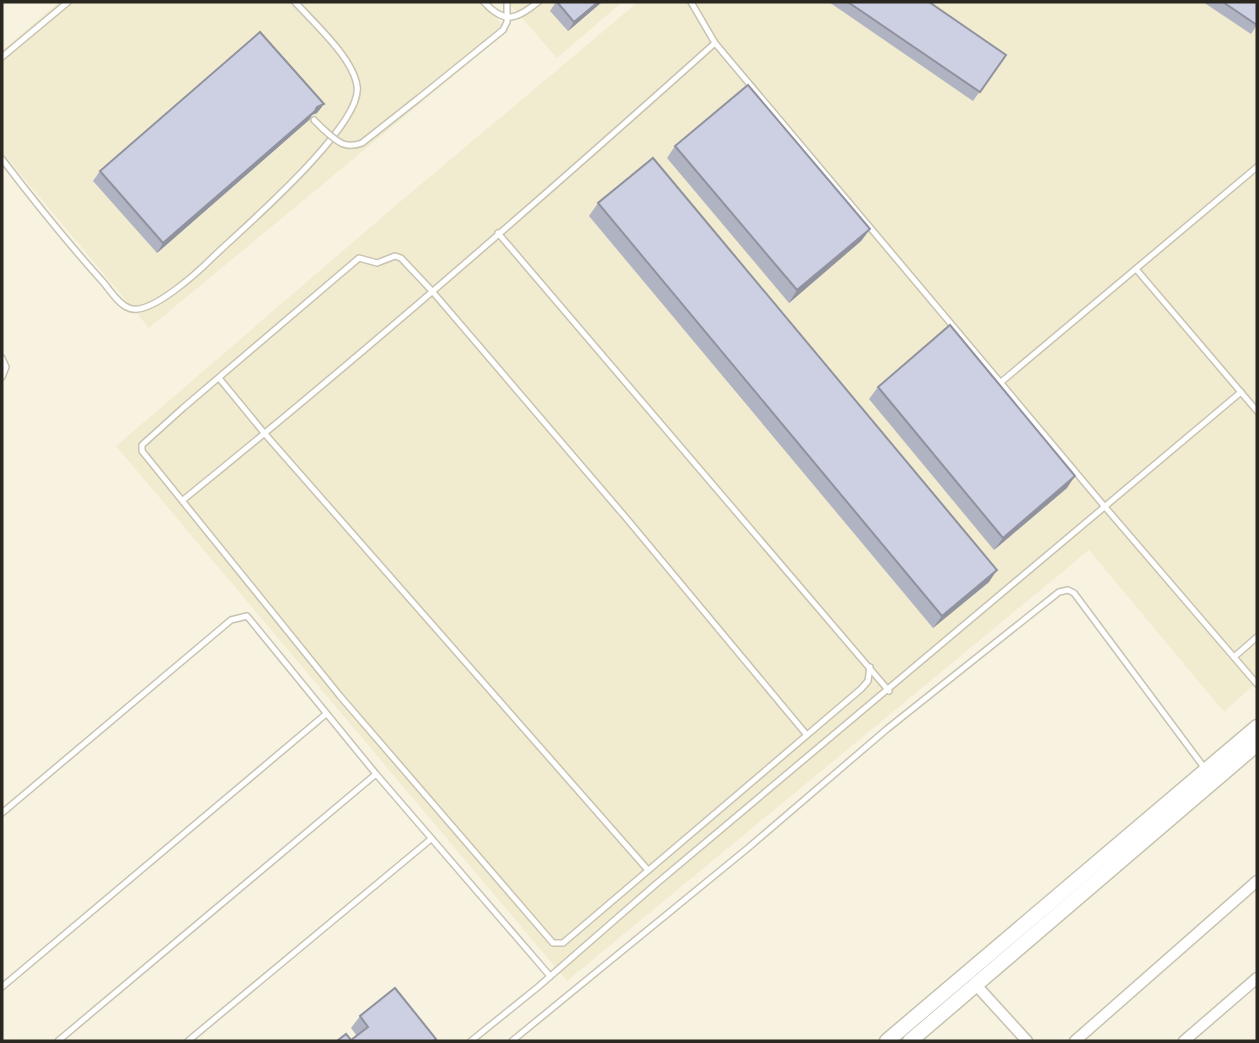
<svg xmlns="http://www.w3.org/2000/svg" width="1259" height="1043" font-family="'Nunito Sans',sans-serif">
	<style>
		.built { fill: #f1ebd0 }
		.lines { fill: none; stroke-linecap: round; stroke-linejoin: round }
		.service-casing { stroke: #c7c3b0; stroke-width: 8 }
		.minor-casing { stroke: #c7c3b0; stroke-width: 13 }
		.tertiary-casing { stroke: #c7c3b0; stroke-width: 17 }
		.service { stroke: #fff; stroke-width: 5 }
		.minor { stroke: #fff; stroke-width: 10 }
		.tertiary { stroke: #fff; stroke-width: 14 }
		.service-bridge-casing { stroke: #c7c3b0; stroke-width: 8; stroke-linecap: butt }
		.service-bridge { stroke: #fff; stroke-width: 5 }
		.wall { fill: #b0b3c2 }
		.shaded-wall { fill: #90929e }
		.building { fill: #cdd0e2; stroke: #90929e; stroke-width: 2 }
	</style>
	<rect width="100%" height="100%" fill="#f7f3e0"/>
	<g class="built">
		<path d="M59 2H482L508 31 149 328 2 152V51Z"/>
		<path d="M508 2H622L557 58Z"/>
		<path d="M638 2H1257V682L1224 712 1089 550 567 981 116 446 401 201Z"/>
	</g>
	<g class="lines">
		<g class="service-casing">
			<g id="service">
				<path d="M484 2C505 25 517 19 538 2"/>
				<path d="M691 2 715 43 1105 507 1257 684"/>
				<path d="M2 57 68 2"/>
				<path d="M419 98 503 30 507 22V2"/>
				<path d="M314 120 323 129"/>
				<path d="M2 159C34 201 67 242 103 282 110 290 118 304 129 308 149 317 198 272 212 258 241 230 364 125 357 86 353 58 314 23 295 2"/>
				<path d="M498 233 889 691"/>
				<path d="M1136 269 1257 411"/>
				<path d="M2 358 6 367 2 377"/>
				<path d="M219 378 265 434 647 869"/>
				<path d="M1000 383 1257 167"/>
				<path d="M183 500C365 353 541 199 715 43"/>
				<path d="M1234 657 1257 637"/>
				<path d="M806 734 627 519 432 291 401 258 395 256 377 263 359 258 183 408 142 445V451L340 696 553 943H563L861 689 868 681 870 667"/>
				<path d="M2 813 231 620 247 616 376 774 550 976"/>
				<path d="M2 987 326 714"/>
				<path d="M58 1041 376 774"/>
				<path d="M188 1041 431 839"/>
				<path d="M471 1041 538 987 656 884 1241 392"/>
				<path d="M512 1041 748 848 887 729 1059 592 1068 590 1074 593 1206 770"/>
			</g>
		</g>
		<g class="minor-casing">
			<g id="minor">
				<path d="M976 985 1027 1041"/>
				<path d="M1075 1041 1257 881"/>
				<path d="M1184 1041 1257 978"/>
			</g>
		</g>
		<g class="tertiary-casing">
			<g id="tertiary">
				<path d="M887 1041 1257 727"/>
				<path d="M910 1041 1257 744"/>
			</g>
		</g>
		<use href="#service" class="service"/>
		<use href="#minor" class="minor"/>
		<use href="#tertiary" class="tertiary"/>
		<g class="service-bridge-casing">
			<path id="service-bridge" d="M323 129C336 140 344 150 362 143L419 98"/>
		</g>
		<use href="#service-bridge" class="service-bridge"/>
	</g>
	<g class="wall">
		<path d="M556 2H602L568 31 550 11Z"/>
		<path d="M829 2H929L1006 55 973 101Z"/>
		<path d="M1203 2H1257V25L1251 34Z"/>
		<path d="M324 104 317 113 312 115 309 120 157 253 93 181 100 171Z"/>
		<path d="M675 146 870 229 861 241 789 303 667 158Z"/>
		<path d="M598 203 989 582 933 628 589 216Z"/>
		<path d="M878 387 1067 488 994 550 869 399Z"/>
		<path d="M360 1016 436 1039 435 1041H337L351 1040 357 1036 351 1028Z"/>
	</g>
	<g class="shaded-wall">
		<path d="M598 2H602L568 31 574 22Z"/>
		<path d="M324 104 317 113 312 115 309 120 157 253 163 243 317 107Z"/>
		<path d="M870 229 861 241 789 303 797 290Z"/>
		<path d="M1075 476 1067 488 994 550 1003 538Z"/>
		<path d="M997 570 989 582 933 628 942 616Z"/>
	</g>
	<g class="building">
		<path d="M557 2H598L574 22Z"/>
		<path d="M848 2H929L1006 55 980 92Z"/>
		<path d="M1223 2H1257V25Z"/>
		<path d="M260 32 324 104 317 107 315 111 163 243 100 171Z"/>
		<path d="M748 85 870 229 797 290 675 146Z"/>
		<path d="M653 158 997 570 942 616 598 203Z"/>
		<path d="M950 325 1075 476 1003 538 878 387Z"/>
		<path d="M395 988 436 1039 433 1041H337L346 1034 351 1040 368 1027 360 1016Z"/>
	</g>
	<rect width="1259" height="1043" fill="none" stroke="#292720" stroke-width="7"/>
</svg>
